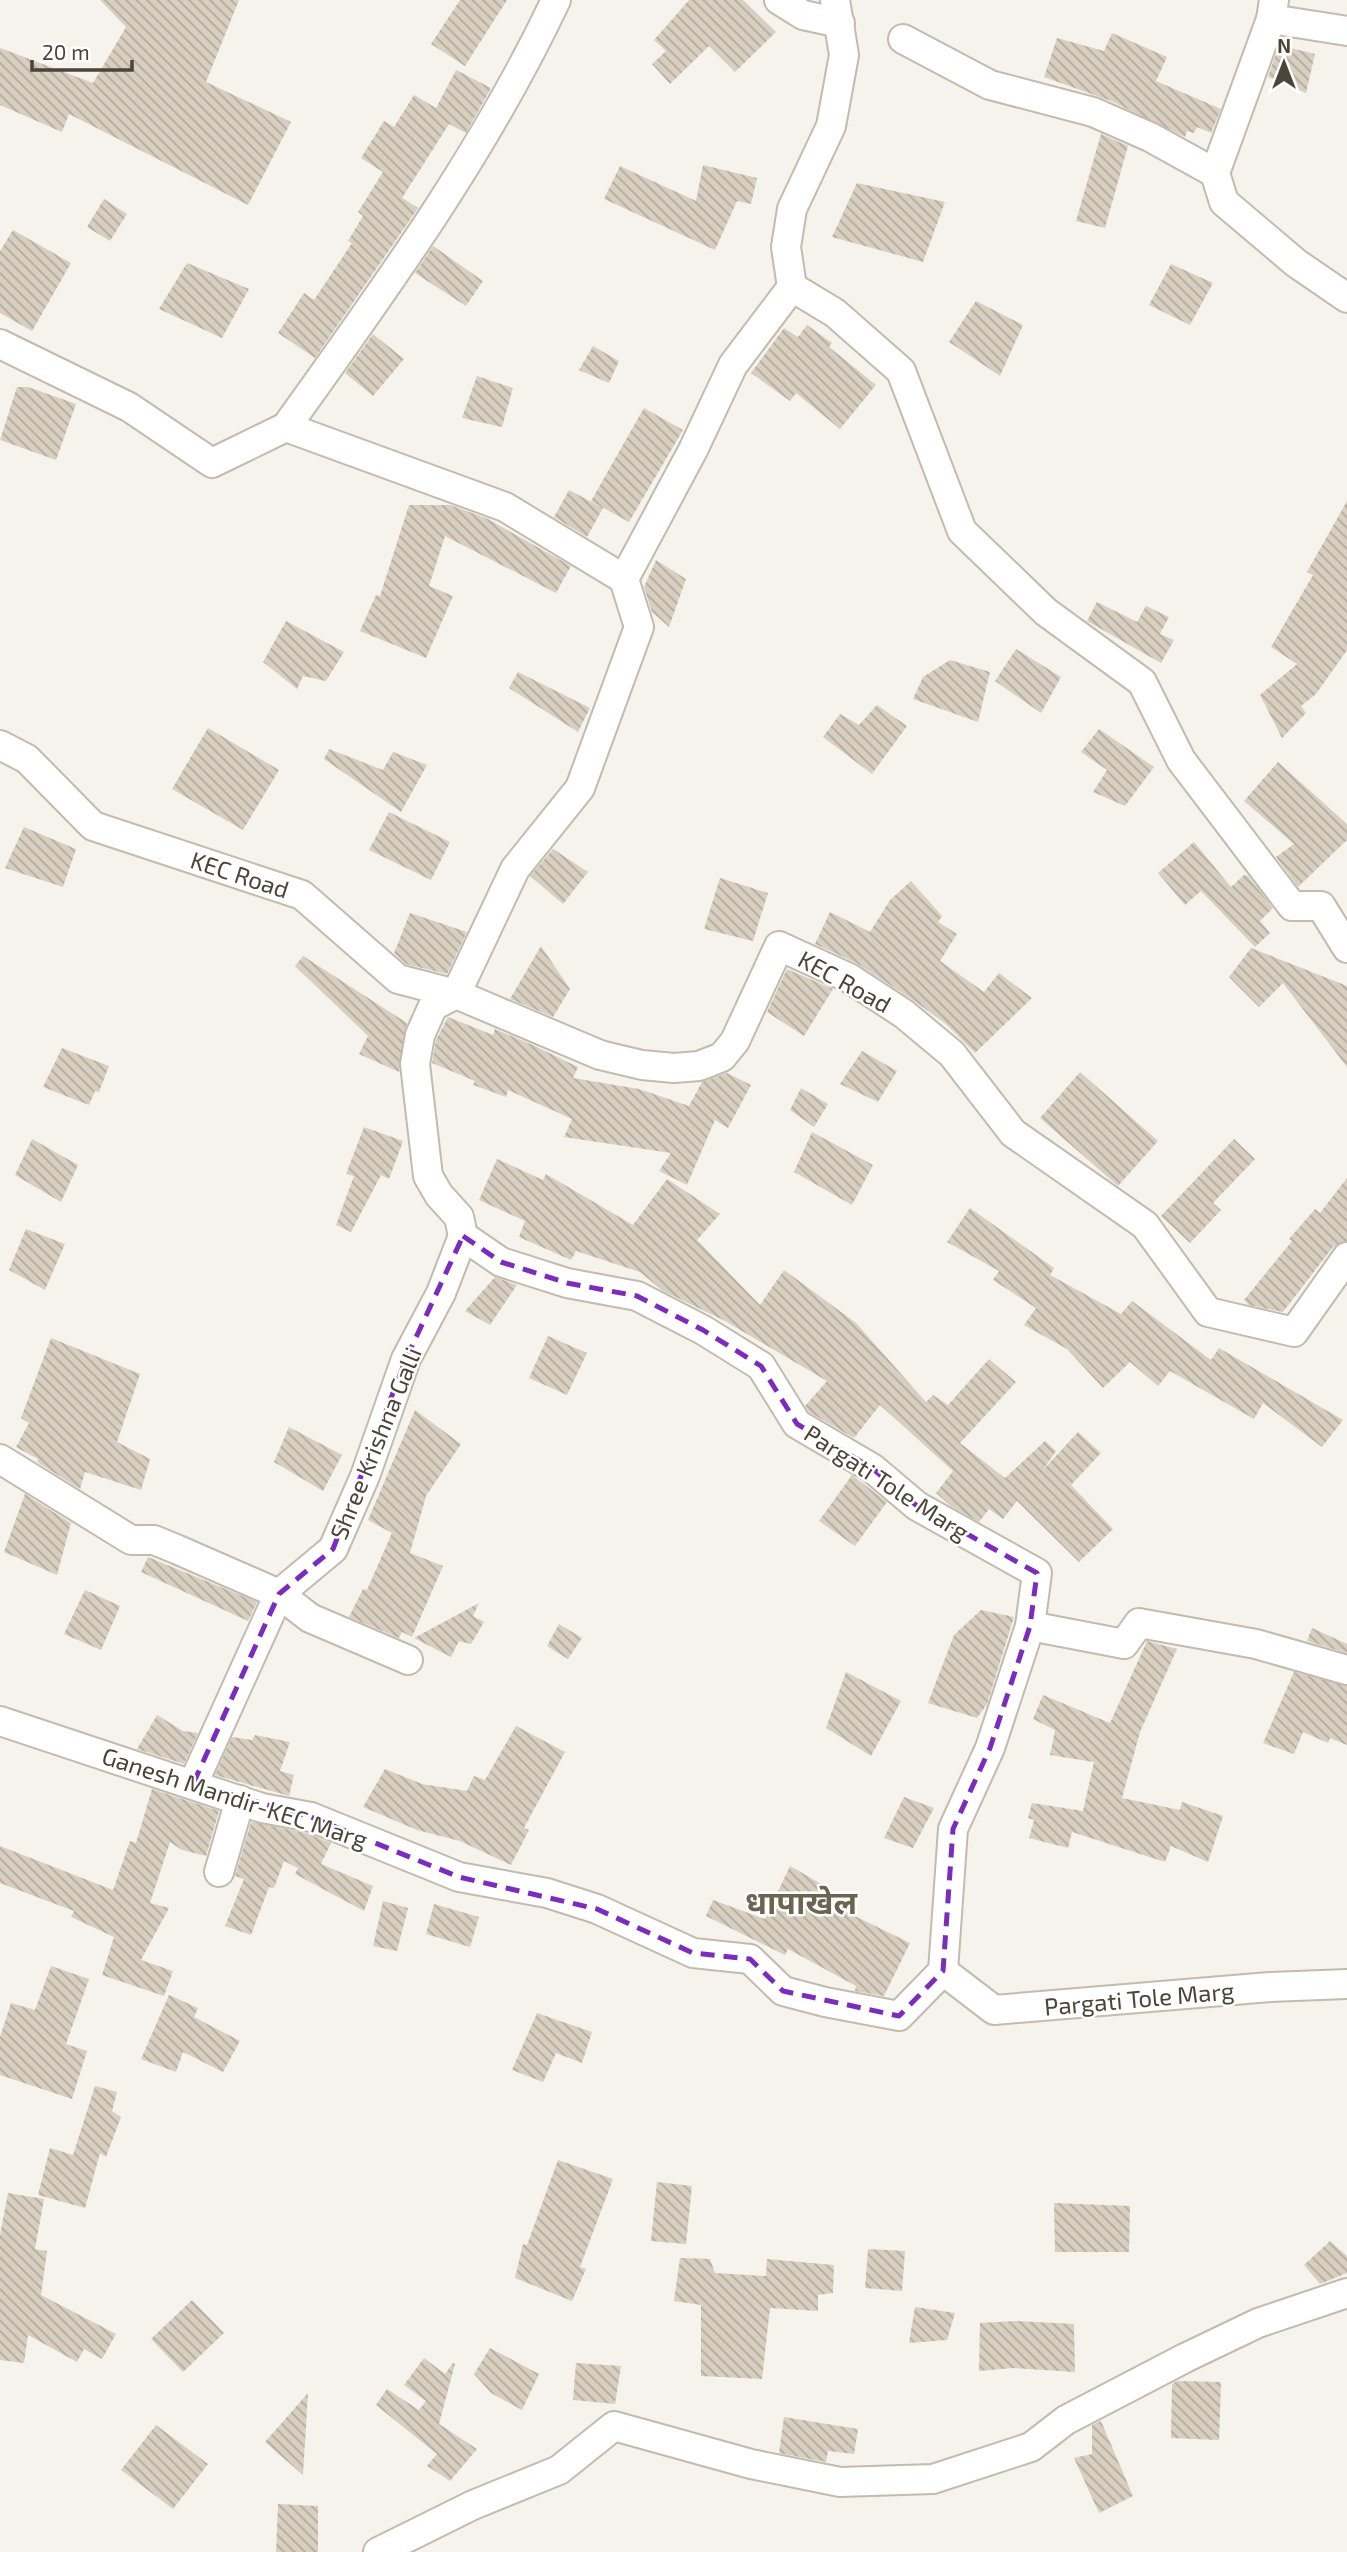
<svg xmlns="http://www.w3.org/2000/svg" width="1347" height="2552" font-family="'Exo 2','Noto Sans Devanagari',sans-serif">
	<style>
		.building { fill: url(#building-back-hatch) }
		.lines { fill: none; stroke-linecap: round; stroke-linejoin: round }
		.minor-casing { stroke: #c2bbae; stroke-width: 32 }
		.minor { stroke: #fff; stroke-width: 28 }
		.marked { fill: none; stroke: #7b2cbf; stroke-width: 5; stroke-dasharray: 14 9; stroke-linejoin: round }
		.labels { text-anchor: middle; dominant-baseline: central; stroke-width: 5; stroke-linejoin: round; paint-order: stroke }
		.street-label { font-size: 24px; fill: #4b4439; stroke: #fff }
		.district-label { font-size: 32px; font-weight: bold; fill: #6e6250; stroke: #fff }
	</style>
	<defs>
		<pattern id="building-back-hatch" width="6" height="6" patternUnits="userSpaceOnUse" patternTransform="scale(1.75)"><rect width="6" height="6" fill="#d8cfc1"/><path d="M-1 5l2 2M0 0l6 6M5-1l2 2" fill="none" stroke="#b1aa9e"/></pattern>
	</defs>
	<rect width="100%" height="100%" fill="#f6f3ec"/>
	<g class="building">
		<path d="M100 0H239L206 82 291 122 248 205 69 114 62 132 0 105V48L93 83 126 27Z"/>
		<path d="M460 0H507L465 66 431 44Z"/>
		<path d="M689 0H743L776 32 735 72 709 46 670 84 652 64 666 51 654 40Z"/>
		<path d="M1112 33 1167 57 1156 81 1221 109 1211 133 1197 127 1194 133 1187 131 1185 137 1111 101 1044 77 1057 38 1104 51Z"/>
		<path d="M1279 45 1315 54 1306 93 1268 77Z"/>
		<path d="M456 70 491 88 466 133 449 124 402 198 418 208 315 358 278 333 304 293 314 300 352 243 348 241 363 216 358 212 383 172 361 158 384 121 394 127 414 95 436 108Z"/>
		<path d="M1101 134 1128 146 1105 228 1076 221Z"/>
		<path d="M703 165 757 178 751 204 737 201 715 250 604 199 620 166 696 201Z"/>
		<path d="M857 183 945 202 923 262 832 237Z"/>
		<path d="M104 199 127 214 110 241 87 227Z"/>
		<path d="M13 230 71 263 32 331 0 313V251Z"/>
		<path d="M433 246 483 281 466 306 415 273Z"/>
		<path d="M187 263 249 289 222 338 159 309Z"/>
		<path d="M1171 264 1213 283 1190 325 1149 305Z"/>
		<path d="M976 301 1023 325 1000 376 949 342Z"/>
		<path d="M807 325 832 343 829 347 876 385 840 429 796 393 790 401 751 373 784 328 798 337Z"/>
		<path d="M373 334 404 359 373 396 345 373Z"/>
		<path d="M593 346 619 361 609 383 579 370Z"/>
		<path d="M477 376 513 388 502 427 462 418Z"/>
		<path d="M17 387H28L76 404 56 460 0 440Z"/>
		<path d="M644 408 683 430 629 522 591 501Z"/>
		<path d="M569 490 603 508 587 537 554 517Z"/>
		<path d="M1347 501V650L1316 694 1301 706 1306 713 1282 738 1260 695 1297 664 1271 647 1313 575 1307 572Z"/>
		<path d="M409 505H450L486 518 571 566 556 593 445 536 429 586 453 596 426 658 360 631 376 595 380 596Z"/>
		<path d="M656 560 686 579 669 627 652 612 644 587Z"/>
		<path d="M1097 602 1137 622 1146 606 1169 617 1160 634 1174 640 1161 663 1087 621Z"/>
		<path d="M286 621 344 652 326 681 303 676 297 689 263 662Z"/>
		<path d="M1016 649 1061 677 1041 713 995 681Z"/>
		<path d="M950 660 990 672 978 722 913 699 923 677Z"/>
		<path d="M518 672 590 708 578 732 509 688Z"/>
		<path d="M877 705 907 726 872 774 823 737 840 714 859 725Z"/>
		<path d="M208 728 279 770 243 830 172 789Z"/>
		<path d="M1099 729 1154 767 1125 806 1093 792 1107 770 1081 752Z"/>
		<path d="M329 749 383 770 393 752 427 765 401 812 324 759Z"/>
		<path d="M1278 762 1347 824V840L1298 887 1276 857 1294 844 1244 801Z"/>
		<path d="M389 812 450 842 431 880 369 850Z"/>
		<path d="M24 827 76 849 63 887 5 868Z"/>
		<path d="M1194 842 1231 887 1244 875 1248 876 1273 908 1260 921 1270 933 1255 947 1201 891 1185 905 1158 873Z"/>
		<path d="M553 849 588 872 563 904 530 876Z"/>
		<path d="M720 878 768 893 753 941 704 929Z"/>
		<path d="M911 881 942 916 938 922 957 934 940 961 984 992 999 973 1032 998 975 1053 946 1024 913 1000 858 964 815 944 830 912 870 932 890 900Z"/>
		<path d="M410 913 467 932 447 974 406 964 394 953Z"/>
		<path d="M541 946 570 989 553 1017 510 999Z"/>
		<path d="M1251 948 1347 986V1067L1283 983 1259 1007 1229 977Z"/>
		<path d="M303 956 407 1023 399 1072 359 1054 368 1036 295 966Z"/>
		<path d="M787 969 833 989 804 1036 767 1012Z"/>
		<path d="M448 1017 493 1035 495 1029 535 1046 578 1067 573 1078 639 1089 689 1106 702 1082 727 1073 751 1085 728 1128 715 1120 687 1185 659 1171 671 1153 564 1137 572 1119 508 1090 506 1097 473 1085 475 1081 432 1063 436 1040Z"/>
		<path d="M62 1048 109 1066 99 1092 95 1091 89 1105 43 1087Z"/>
		<path d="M862 1051 897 1071 878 1102 840 1084Z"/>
		<path d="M1080 1072 1158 1141 1118 1186 1040 1118Z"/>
		<path d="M801 1088 828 1104 814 1127 790 1110Z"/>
		<path d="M364 1127 403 1141 389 1179 381 1175 351 1232 336 1225 354 1176 346 1174Z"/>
		<path d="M812 1132 873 1165 852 1205 794 1172Z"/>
		<path d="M32 1139 78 1165 61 1202 15 1175Z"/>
		<path d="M1234 1139 1255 1159 1213 1203 1221 1210 1190 1243 1161 1216Z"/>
		<path d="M497 1159 543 1180 546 1174 633 1225 667 1179 720 1214 697 1240 760 1305 784 1270 856 1323 926 1402 933 1395 948 1405 989 1359 1016 1382 960 1443 1005 1478 1045 1441 1056 1451 1043 1470 1078 1432 1101 1453 1071 1485 1113 1529 1079 1562 1017 1501 1003 1519 989 1509 979 1522 952 1507 936 1493 953 1471 880 1405 854 1438 809 1412 805 1406 827 1381 725 1321 663 1291 640 1272 576 1251 571 1260 519 1237 525 1221 479 1200Z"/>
		<path d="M1347 1178V1241L1333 1247 1283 1312 1249 1305 1244 1300 1292 1241 1289 1239 1315 1209 1320 1213Z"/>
		<path d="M970 1208 1054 1268 1050 1275 1121 1314 1132 1301 1211 1360 1219 1348 1343 1420 1322 1447 1263 1403 1254 1419 1170 1371 1158 1386 1130 1362 1103 1388 1067 1349 1024 1325 1036 1308 993 1280 999 1271 947 1242Z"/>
		<path d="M26 1229 65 1244 45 1290 9 1270Z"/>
		<path d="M495 1277 517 1285 490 1325 465 1311Z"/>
		<path d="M548 1336 587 1353 567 1395 529 1378Z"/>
		<path d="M51 1338 140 1374 117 1442 150 1459 141 1490 85 1472 80 1489 37 1462 38 1459 16 1447 29 1423 21 1418Z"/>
		<path d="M415 1410 461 1444 426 1496 410 1553 443 1566 412 1637 402 1632 399 1638 349 1617 363 1589 367 1590 392 1533 368 1520Z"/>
		<path d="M289 1427 342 1455 323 1491 274 1462Z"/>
		<path d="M852 1475 887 1502 855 1546 819 1521Z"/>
		<path d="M25 1494 71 1523 57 1575 4 1552Z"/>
		<path d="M148 1557 257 1602 248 1621 141 1572Z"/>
		<path d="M85 1590 120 1606 101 1650 64 1634Z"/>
		<path d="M479 1603 473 1616 484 1622 471 1644 459 1641 451 1657 414 1638Z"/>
		<path d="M981 1610 1014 1617 987 1704 977 1718 928 1703 954 1635Z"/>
		<path d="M559 1624 582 1638 568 1659 547 1646Z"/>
		<path d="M1312 1628 1347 1644V1653L1307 1641Z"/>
		<path d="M1147 1641 1177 1649 1140 1732 1122 1798 1180 1810 1182 1802 1223 1816 1208 1862 1171 1846 1165 1862 1072 1832 1068 1848 1029 1838 1034 1820 1028 1818 1032 1803 1083 1811 1094 1762 1050 1755 1055 1730 1033 1719 1043 1695 1110 1723Z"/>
		<path d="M846 1672 901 1701 871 1756 826 1728Z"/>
		<path d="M1294 1672 1347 1686V1745L1330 1738 1328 1743 1303 1732 1294 1754 1263 1743Z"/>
		<path d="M157 1715 183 1731 198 1733 184 1764 137 1749Z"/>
		<path d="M516 1726 565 1752 524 1828 529 1830 511 1865 460 1841 417 1830 363 1807 385 1769 422 1784 467 1791 474 1776 485 1780Z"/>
		<path d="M255 1735 290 1742 280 1771 294 1775 289 1796 215 1775 232 1737 252 1740Z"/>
		<path d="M152 1789 219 1811 206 1856 182 1850 170 1842 150 1903 169 1908 141 1960 173 1971 164 1996 102 1975 114 1937 71 1917 74 1911 0 1883V1846L113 1890 130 1841 136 1843Z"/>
		<path d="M904 1797 934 1808 913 1848 884 1838Z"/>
		<path d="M251 1822 306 1833 331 1843 321 1864 373 1886 364 1911 295 1874 298 1868 284 1861 274 1888 269 1887 251 1935 225 1926 244 1879 235 1876Z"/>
		<path d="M790 1866 823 1885 816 1897 910 1943 884 1996 855 1991 856 1986 788 1949 785 1955 706 1916 713 1900 765 1919Z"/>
		<path d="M383 1901 408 1908 397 1951 373 1946Z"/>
		<path d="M434 1904 479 1917 470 1947 426 1934Z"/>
		<path d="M51 1966 89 1979 66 2044 87 2051 72 2099 0 2075V2037L11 2003 35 2010Z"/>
		<path d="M169 1995 198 2008 194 2017 240 2041 223 2072 183 2052 176 2072 141 2059Z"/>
		<path d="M537 2013 592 2032 582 2063 556 2053 543 2082 512 2070Z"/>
		<path d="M95 2086 117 2092 112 2111 121 2117 106 2157 100 2153 85 2208 38 2195 50 2148 73 2155Z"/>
		<path d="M558 2160 613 2179 580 2267 586 2269 572 2301 515 2278 523 2244 527 2245Z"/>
		<path d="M657 2182 692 2186 686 2244 651 2241Z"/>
		<path d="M8 2193 44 2199 35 2249 47 2251 41 2295 116 2334 102 2359 84 2349 77 2362 28 2335 24 2363 0 2360V2235Z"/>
		<path d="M1054 2203 1130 2206 1129 2252H1055Z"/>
		<path d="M1330 2241 1347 2256V2273L1320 2284 1304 2265Z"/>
		<path d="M868 2249 905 2251 902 2291 865 2288Z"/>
		<path d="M680 2258 710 2259 715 2273 766 2276 767 2259 834 2265 833 2293 818 2295V2311L770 2308 762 2379 701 2376V2305L674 2301Z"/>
		<path d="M192 2300 224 2333 183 2372 151 2339Z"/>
		<path d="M915 2307 955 2313 947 2340 909 2343Z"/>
		<path d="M1017 2321 1074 2324 1075 2372 1013 2368 979 2371 980 2323Z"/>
		<path d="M490 2348 539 2374 522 2410 491 2393 474 2374Z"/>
		<path d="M424 2358 445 2374 453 2363 455 2364 439 2424 477 2449 450 2481 427 2466 437 2454 376 2405 387 2389 419 2410 426 2401 404 2385Z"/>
		<path d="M576 2363 621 2366 615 2404 573 2400Z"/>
		<path d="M1177 2381 1221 2382 1219 2440 1171 2438 1172 2384Z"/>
		<path d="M308 2393 303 2475 265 2442Z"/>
		<path d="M784 2417 858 2429 854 2454 828 2451 826 2462 779 2453Z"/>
		<path d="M1101 2421 1133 2496 1099 2513 1074 2458 1092 2454V2425Z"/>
		<path d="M156 2425 208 2464 173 2509 121 2470Z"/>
		<path d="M278 2504 318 2506V2552H276Z"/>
	</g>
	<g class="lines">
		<g class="minor-casing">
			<g id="minor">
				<path d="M779 0 803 15 840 23"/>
				<path d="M835 0 844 55 831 126 792 209 786 247 792 287 835 313 901 371 962 531 1046 612 1142 682 1181 760 1292 906H1321L1347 948"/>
				<path d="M1274 0 1271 19 1215 173 1224 202 1296 263 1347 298"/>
				<path d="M1271 19 1347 31"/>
				<path d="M903 39 990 85 1093 112 1150 137 1215 173"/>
				<path d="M0 344 129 407 212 463 286 427 505 507 624 579"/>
				<path d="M286 427C384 290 484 153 556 0"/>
				<path d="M624 579 639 627 580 788 515 869 456 994 433 1006 420 1035 415 1064 428 1176 439 1195 459 1217 463 1236 501 1262 567 1283 637 1296 703 1330 761 1366 797 1424 872 1468 917 1506 1037 1573 1030 1626 1124 1644 1139 1623 1256 1644 1347 1670"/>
				<path d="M624 579 693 450 733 365 792 287"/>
				<path d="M0 745 27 759 93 826 302 895 398 979 456 994 600 1055 642 1065 674 1068 699 1066 722 1057 735 1041 779 946 849 978 904 1014 952 1054 1013 1133 1145 1225 1208 1312 1294 1332 1347 1257"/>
				<path d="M0 1459 131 1540H154L176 1549 279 1594 310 1618 408 1660"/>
				<path d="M0 1721 262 1808 311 1817 459 1877 547 1893 597 1909 693 1953 750 1959 783 1991 825 2002 899 2016 943 1971 953 1829 990 1748 1030 1626"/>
				<path d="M193 1784 279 1594 333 1549 365 1476 406 1359 441 1293 463 1236"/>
				<path d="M219 1872 240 1800"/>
				<path d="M943 1971 994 2010 1270 1987 1347 1984"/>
				<path d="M378 2552 473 2505 559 2470 614 2426 751 2464 840 2482 933 2479 1031 2447 1066 2420 1185 2358 1258 2323 1347 2293"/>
			</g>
		</g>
		<use href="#minor" class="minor"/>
	</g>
	<path class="marked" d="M463 1236 501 1262 567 1283 637 1296 703 1330 761 1366 797 1424 872 1468 917 1506 1037 1573 1030 1626 990 1748 953 1829 943 1971 899 2016 783 1991 750 1959 693 1953 597 1909 459 1877 311 1817 193 1784 279 1594 333 1549 406 1359Z"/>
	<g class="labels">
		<g class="street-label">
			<text transform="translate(240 874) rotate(18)">KEC Road</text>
			<text transform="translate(845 981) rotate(29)">KEC Road</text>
			<text transform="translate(375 1443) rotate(-68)">Shree Krishna Galli</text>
			<text transform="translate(887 1482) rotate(33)">Pargati Tole Marg</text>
			<text transform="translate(235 1797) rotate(18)">Ganesh Mandir-KEC Marg</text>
			<text transform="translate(1139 1998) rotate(-5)">Pargati Tole Marg</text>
		</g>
		<g class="district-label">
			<text x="801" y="1901">धापाखेल</text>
		</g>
	</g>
	<g transform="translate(1284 63)" stroke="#ffffff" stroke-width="5" paint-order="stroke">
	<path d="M0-5L12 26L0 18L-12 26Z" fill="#4b4439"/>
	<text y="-10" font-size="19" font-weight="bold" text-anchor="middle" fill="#4b4439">N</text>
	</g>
	<path d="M32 60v10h100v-10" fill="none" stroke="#4b4439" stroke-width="3.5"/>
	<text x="42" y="60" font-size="21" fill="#4b4439" stroke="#ffffff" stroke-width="5" paint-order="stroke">20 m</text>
</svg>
